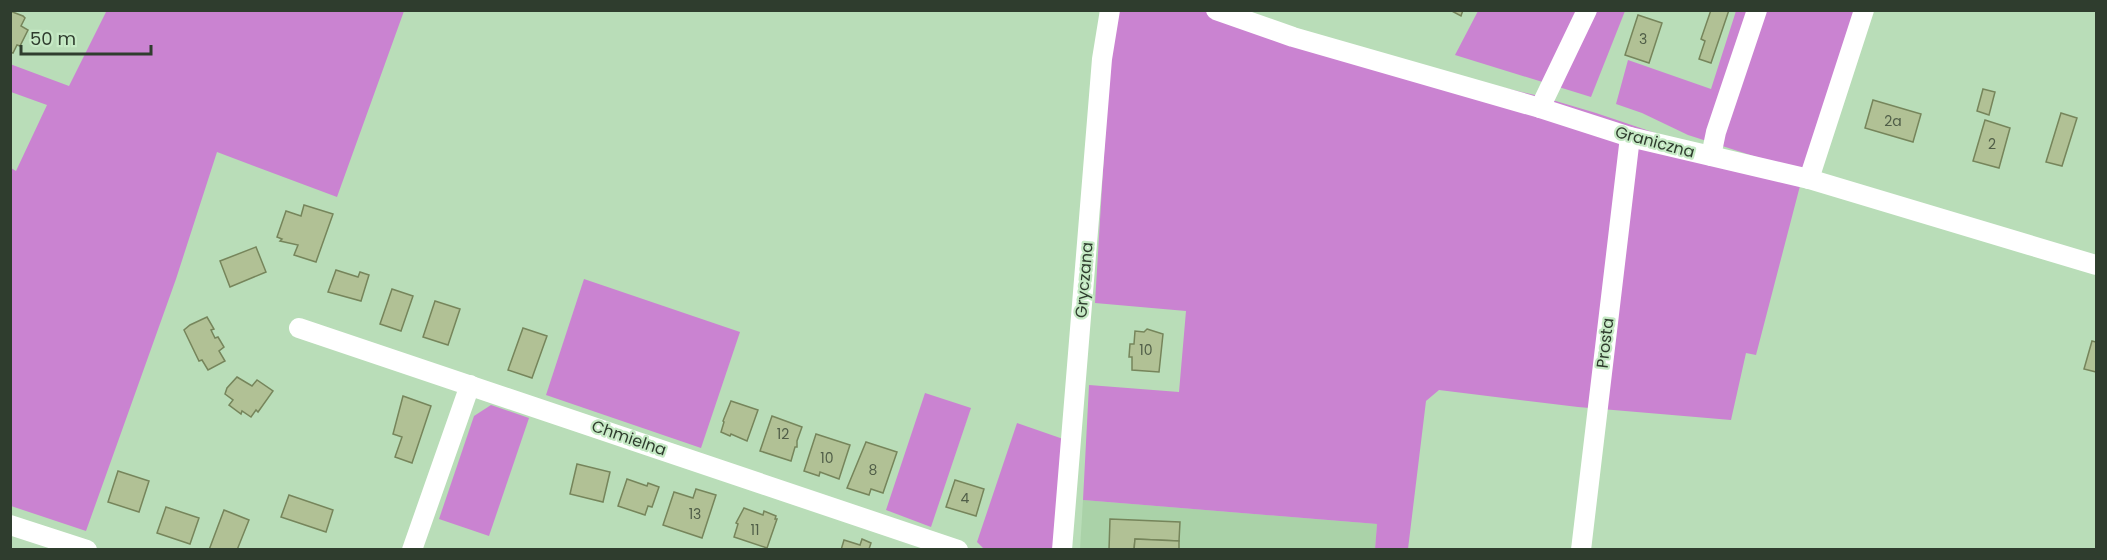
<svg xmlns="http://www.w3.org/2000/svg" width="2107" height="560" font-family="Poppins,sans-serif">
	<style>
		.built { fill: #aad2a8 }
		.green { fill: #ca83d1 }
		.building { fill: #b1c195; stroke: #76855b; stroke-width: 1.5 }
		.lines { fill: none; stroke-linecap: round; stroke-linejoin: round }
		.minor { stroke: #fff; stroke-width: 20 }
		.labels { text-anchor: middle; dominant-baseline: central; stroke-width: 4.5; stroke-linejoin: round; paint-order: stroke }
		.number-label { font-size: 14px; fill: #505e48 }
		.street-label { font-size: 16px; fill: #2f3d2e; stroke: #c6eac5 }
	</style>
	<rect width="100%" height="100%" fill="#b9ddb8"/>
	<path class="built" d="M1083 500 1377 524 1375 549 1080 550Z"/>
	<g class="green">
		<path d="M107 10 404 11 337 197 217 152 176 279 86 531 11 506V168L16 171 47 105 11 92 10 64 69 86Z"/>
		<path d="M1116 11H1223L1464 78 1539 96 1596 113 1801 182 1756 355 1746 353 1731 420 1578 407 1439 390 1426 401 1408 549H1375L1377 524 1083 500 1089 385 1179 392 1186 311 1095 303 1107 104Z"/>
		<path d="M1478 11H1625L1591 97 1455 55Z"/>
		<path d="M1736 11H1859L1804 170H1797L1688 135 1642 113 1616 104 1628 60 1711 89Z"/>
		<path d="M584 279 740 332 701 448 546 395Z"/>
		<path d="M925 393 971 408 931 527 886 510Z"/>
		<path d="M491 405 529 418 489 536 439 519 474 416Z"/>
		<path d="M1017 423 1066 440 1055 549H984L977 542Z"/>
	</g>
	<g class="building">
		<path d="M1450 10H1463L1461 16Z"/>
		<path d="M1711 10H1729L1711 63 1699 59 1705 41 1701 39Z"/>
		<path d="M10 11 23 16 25 18 21 26 28 30 20 46 17 45 13 53 10 52Z"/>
		<path d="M1638 15 1662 23 1649 63 1625 55Z"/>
		<path d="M1983 89 1995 92 1989 115 1977 111Z"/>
		<path d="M1873 100 1921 114 1913 142 1865 128Z"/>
		<path d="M2061 113 2077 118 2062 166 2046 162Z"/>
		<path d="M1985 120 2010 128 1999 168 1973 161Z"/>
		<path d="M304 205 333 214 316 262 294 255 298 245 280 241 282 239 277 237 286 211 301 216Z"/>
		<path d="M256 247 266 272 230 287 220 261Z"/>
		<path d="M336 270 358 277 360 272 369 275 361 301 328 292Z"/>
		<path d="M392 289 413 296 401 331 380 324Z"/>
		<path d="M435 301 460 309 448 345 423 337Z"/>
		<path d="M207 317 214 329 211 330 215 338 218 337 224 347 219 351 225 361 208 370 202 360 199 361 184 330 190 325Z"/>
		<path d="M523 328 547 336 532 378 508 370Z"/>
		<path d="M1147 329 1163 334 1159 372 1132 370V357H1129L1130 344H1134L1135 331 1144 332Z"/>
		<path d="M2092 341 2096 342V372L2084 369Z"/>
		<path d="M237 377 252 386 257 380 273 391 258 412 256 410 251 417 242 411 241 414 229 405 233 400 225 394 227 388Z"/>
		<path d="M403 396 431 406 412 463 395 457 402 437 393 434Z"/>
		<path d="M731 401 758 410 747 441 731 434 730 436 721 432 724 422 723 421Z"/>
		<path d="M772 416 802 427 797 441V447H795L791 461 760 451Z"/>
		<path d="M816 434 850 445 839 479 820 472 819 476 804 471Z"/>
		<path d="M866 442 897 452 883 493 871 489 869 495 847 488Z"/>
		<path d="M577 464 610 472 603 502 570 494Z"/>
		<path d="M118 471 149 481 139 512 108 502Z"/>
		<path d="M627 479 647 486 648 483 659 487 652 507 648 506 645 515 618 506Z"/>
		<path d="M955 480 984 489 976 516 946 507Z"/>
		<path d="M696 489 716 495 702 538 663 525 674 492 693 498Z"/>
		<path d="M289 495 333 510 326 532 281 517Z"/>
		<path d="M166 507 199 518 190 544 157 533Z"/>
		<path d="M744 508 763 515 764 511 776 516 775 519H777L767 548 734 537 738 524 736 523Z"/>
		<path d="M224 510 249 520 237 550H209Z"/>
		<path d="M1110 519 1180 522 1179 541 1135 539 1134 550H1109Z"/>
		<path d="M862 539 871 543 869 549 872 550H841L844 540 860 545Z"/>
		<path d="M1135 539 1179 541V550H1134Z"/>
	</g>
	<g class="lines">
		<g class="minor">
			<path d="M1216 10 1293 37 1540 108 1630 137 1809 179 2096 265"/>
			<path d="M1540 108 1587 10"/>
			<path d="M1711 156 1716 132 1757 10"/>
			<path d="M1809 179 1864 10"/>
			<path d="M299 328 958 550"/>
			<path d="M10 525 87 550"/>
			<path d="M412 550 470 385"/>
			<path d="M1062 550 1102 59 1110 10"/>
			<path d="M1581 550 1630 137"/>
		</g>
	</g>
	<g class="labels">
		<g class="number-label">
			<text x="1643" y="39">3</text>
			<text x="1893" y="121">2a</text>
			<text x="1992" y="144">2</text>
			<text x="1146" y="350">10</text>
			<text x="783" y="434">12</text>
			<text x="827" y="458">10</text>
			<text x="873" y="470">8</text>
			<text x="965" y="498">4</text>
			<text x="695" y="514">13</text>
			<text x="755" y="530">11</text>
		</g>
		<g class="street-label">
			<text transform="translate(1655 142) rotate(15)">Graniczna</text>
			<text transform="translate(1084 280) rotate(-85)">Gryczana</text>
			<text transform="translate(1605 343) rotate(-83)">Prosta</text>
			<text transform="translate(629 438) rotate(19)">Chmielna</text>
		</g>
	</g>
	<rect width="2107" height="560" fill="none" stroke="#2f3d2e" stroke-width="24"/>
	<path d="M21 45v9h130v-9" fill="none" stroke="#2f3d2e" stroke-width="3"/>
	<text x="30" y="45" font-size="18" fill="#2f3d2e" stroke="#c6eac5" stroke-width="4.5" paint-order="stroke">50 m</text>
</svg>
